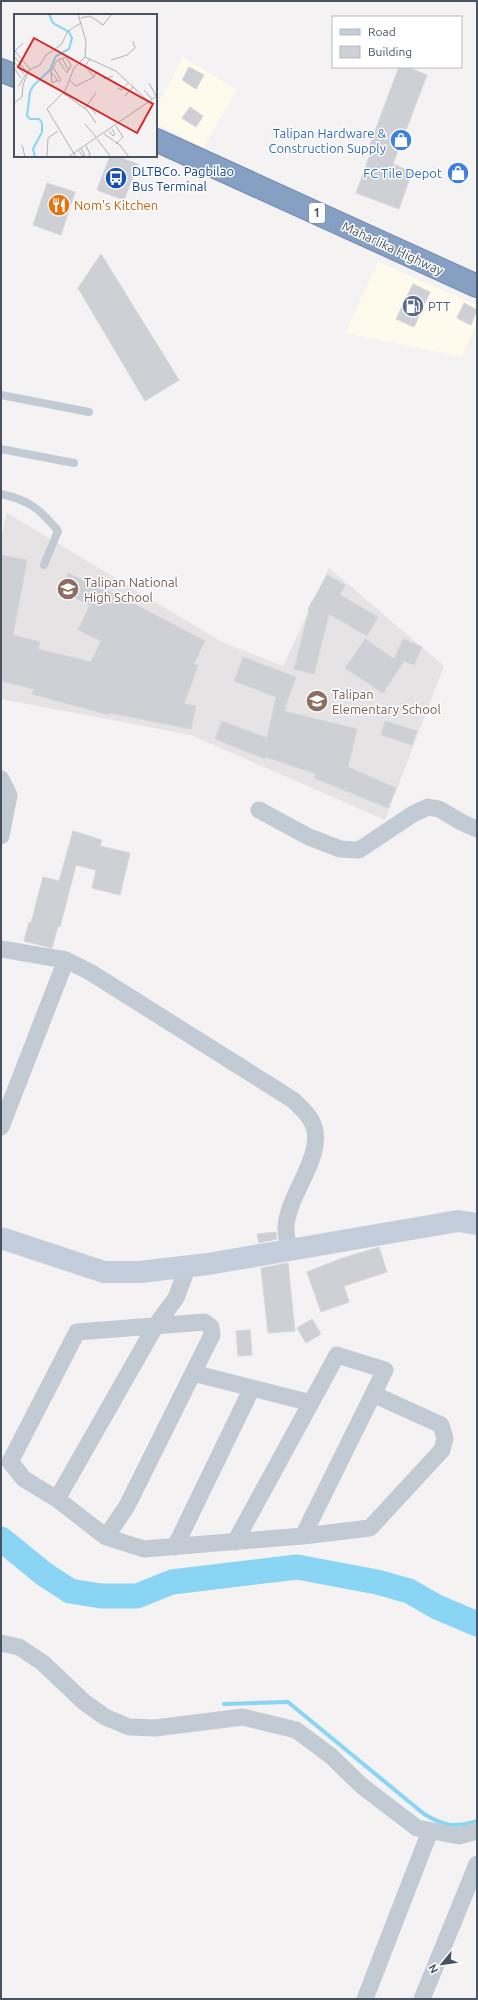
<svg xmlns="http://www.w3.org/2000/svg" width="478" height="2000" viewBox="0 0 478 2000" font-family="Ubuntu,sans-serif">
  <style>
    .commercial { fill: #fefaec }
    .education { fill: #e5e3e4 }
    .lines { fill: none; stroke-linecap: round; stroke-linejoin: round }
    .stream { stroke: #89d5f3; stroke-width: 4 }
    .river { stroke: #89d5f3; stroke-width: 25 }
    .building { fill: #ced0d6; stroke: #d5d7dd }
    .highway-casing { stroke: #718aaf; stroke-width: 24 }
    .lane { stroke: #c2cbd4; stroke-width: 8 }
    .street { stroke: #c2cbd4; stroke-width: 17 }
    .secondary { stroke: #c3cddb; stroke-width: 22 }
    .highway { stroke: #86a0c3; stroke-width: 22 }
    .labels { text-anchor: middle; stroke-width: 3; stroke-linejoin: round; paint-order: stroke }
    .shield { fill: #fff; stroke: #7f8790; stroke-width: 1 }
    .shield-label { font-size: 12px; font-weight: bold; fill: #485361 }
    .shop-label { font-size: 13px; fill: #366cbe; stroke: #fff; text-anchor: end }
    .transit-label { font-size: 13px; fill: #164399; stroke: #fff; text-anchor: start }
    .food-label { font-size: 13px; fill: #c56008; stroke: #fff; text-anchor: start }
    .street-label { font-size: 13px; fill: #485361; stroke: #fff }
    .service-label { font-size: 13px; fill: #4e5e75; stroke: #fff; text-anchor: start }
    .education-label { font-size: 13px; fill: #785e54; stroke: #fff; text-anchor: start }
    .inset-river { fill: none; stroke: #89d5f3; stroke-width: 2 }
    .inset-road { fill: none; stroke: #afb2b8; stroke-width: 1 }
    .view { fill: #d62828; fill-opacity: 0.15; stroke: #d62828; stroke-width: 2 }
    .inset-edge { fill: none; stroke: #485361; stroke-width: 2 }
  </style>
  <rect width="100%" height="100%" fill="#f4f2f2"/>
  <path class="commercial" d="M183,57L237,90L203,148L156,123V109Z
    M378,262L477,305V321L462,357L345,333Z"/>
  <path class="education" d="M7,513L222,642L283,666L329,568L444,666L385,820L191,735L1,699V537Z"/>
  <g class="lines">
    <path class="stream" d="M224,1704L288,1702L424,1814C444,1826 454,1828 477,1821"/>
    <path class="river" d="M1,1539L44,1574L70,1591L101,1596H137L172,1582L297,1567L377,1582L409,1591L437,1607L477,1624"/>
  </g>
  <path class="building" d="M189,67L204,75L196,89L182,80Z
    M399,67H407L427,75L393,164L412,172L399,209L356,193L372,149L369,147Z
    M190,107L203,116L196,127L182,118Z
    M110,156H116L138,164L124,200L97,190Z
    M47,183L75,192L61,235L33,225Z
    M101,254L179,380L145,401L78,288Z
    M413,284L430,292L414,327L396,319Z
    M464,303L477,310L471,325L457,318Z
    M1,555L27,560L13,635L40,642L38,649L91,662L101,641L78,630L90,605L60,591L68,573L125,599L205,641L194,664L198,665L184,704L196,706L191,729L110,713L109,715L32,694L34,689L1,681Z
    M327,575L345,585L340,595L378,617L367,636L329,614L314,674L294,669L309,610L308,609Z
    M365,639L394,659L403,639L422,647L414,665L404,661L383,693L345,668Z
    M243,657L296,677L284,711L357,729L348,767L396,788L388,808L314,778L316,774L266,757L265,759L215,739L222,721L267,738L276,697L234,681Z
    M385,721L417,731L412,745L381,735Z
    M73,831L102,840L100,846L130,853L120,895L92,888L96,870L76,865L60,927L58,926L52,948L24,941L29,922L31,923L43,877L59,881Z
    M276,1232L277,1239L259,1243L257,1234Z
    M379,1247L387,1272L344,1286L349,1302L321,1312L307,1272L340,1259Z
    M288,1263L295,1331L268,1333L261,1268Z
    M312,1319L321,1334L306,1343L297,1328Z
    M250,1330L252,1355L238,1356L236,1331Z"/>
  <g class="lines">
    <g class="highway-casing">
      <path id="highway" d="M1,70L15,76
        M156,140L477,286"/>
    </g>
    <path class="lane" d="M1,395L89,412
      M1,449L74,463
      M1,494C29,500 40,509 58,531L44,565"/>
    <path class="street" d="M1,779L9,795L1,836
      M259,810L309,837L340,849L359,850L413,814L428,807L439,809L463,823L477,829
      M1,949L66,960
      M1,1127L66,960L90,972L293,1100C301,1108 311,1116 314,1127C324,1158 286,1196 286,1229C286,1235 288,1243 289,1250
      M193,1373L311,1403
      M57,1499L156,1325L176,1298L188,1266
      M303,1536L370,1528L442,1450L445,1438L441,1425L373,1394
      M106,1537L127,1506L193,1373L212,1335L211,1327L204,1322L77,1332L10,1462L24,1479L57,1499L106,1537L144,1549L303,1536L385,1370L337,1355L235,1542
      M175,1547L252,1388
      M1,1643L19,1647L43,1663L84,1702L105,1717L129,1727L155,1728L243,1717L296,1730L331,1756L362,1786L417,1828L459,1836L477,1831
      M365,1999L430,1831
      M422,1999L477,1864"/>
    <path class="secondary" d="M1,1238L104,1272H140L208,1264L458,1221L477,1224"/>
    <use href="#highway" class="highway"/>
  </g>
  <defs>
    <g id="shop-disc" transform="scale(1.15)"><circle r="9.5" fill="#3f7fe0" stroke="#fff"/><path d="M-5-2.5h2.3a2.7 3.5 0 0 1 5.4 0H5L5.5 6h-11ZM-1.5-2.5h3a1.5 2.3 0 0 0-3 0Z" fill="#fff"/></g>
    <g id="bus-disc" transform="scale(1.15)"><circle r="9.5" fill="#1a4fb4" stroke="#fff"/><path d="M-5-6H5V4H4V6H2V4H-2V6H-4V4H-5ZM-3.5-4V0h7V-4ZM-3.5 1.2v1.5H-2V1.2ZM2 1.2v1.5H3.5V1.2Z" fill="#fff"/></g>
    <g id="restaurant-disc" transform="scale(1.15)"><circle r="9.5" fill="#e8710a" stroke="#fff"/><path d="M-5-6h1v4h1v-4h1v4h1v-4h1v5L-1.5 .5V6h-2V.5L-5-1ZM5-6V6H3V1.5H1.5Q1.5-4 5-6Z" fill="#fff"/></g>
    <g id="fuel-disc" transform="scale(1.15)"><circle r="9.5" fill="#5c6f8a" stroke="#fff"/><path d="M-5.5-6h7V0h2V4h1.3V-2.5L3-4.5l.8-.8L6-3V5H2.5V1h-1V6h-7ZM-4.2-4.7v3.2H.2V-4.7Z" fill="#fff"/></g>
    <g id="school-disc" transform="scale(1.15)"><circle r="9.5" fill="#8d6e63" stroke="#fff"/><path d="M0-5L7-2L0 1L-7-2ZM-4 1L0 2.5L4 1V4Q0 6-4 4Z" fill="#fff"/></g>
  </defs>
  <g fill-rule="evenodd">
    <use href="#shop-disc" x="401" y="140"/>
    <use href="#shop-disc" x="458" y="173"/>
    <use href="#bus-disc" x="116" y="178"/>
    <use href="#restaurant-disc" x="59" y="205"/>
    <use href="#fuel-disc" x="413" y="306"/>
    <use href="#school-disc" x="68" y="589"/>
    <use href="#school-disc" x="317" y="701"/>
  </g>
  <g class="labels">
    <rect class="shield" x="309" y="203" width="16" height="20" rx="3"/>
    <g class="shield-label">
      <text x="317" y="217">1</text>
    </g>
    <g class="shop-label">
      <text x="386" y="138">Talipan Hardware &amp;<tspan x="386" dy="15">Construction Supply</tspan></text>
      <text x="442" y="178">FC Tile Depot</text>
    </g>
    <g class="transit-label">
      <text x="132" y="176">DLTBCo. Pagbilao<tspan x="132" dy="15">Bus Terminal</tspan></text>
    </g>
    <g class="food-label">
      <text x="74" y="210">Nom's Kitchen</text>
    </g>
    <g class="street-label">
      <text transform="translate(393 248) rotate(25)" y="5">Maharlika Highway</text>
    </g>
    <g class="service-label">
      <text x="428" y="311">PTT</text>
    </g>
    <g class="education-label">
      <text x="84" y="587">Talipan National<tspan x="84" dy="15">High School</tspan></text>
      <text x="332" y="699">Talipan<tspan x="332" dy="15">Elementary School</tspan></text>
    </g>
  </g>
  <g transform="translate(14 14)">
    <rect width="143" height="143" fill="#f4f2f2"/>
    <path class="inset-river" d="M21,143L19,135L28,118V109L25,105H16L13,102L16,78L19,72L36,56L42,42L55,35L58,24L55,18L39,9L35,0"/>
    <path class="inset-road" d="M67,4L76,2L89,11L98,0M9,29L1,37L16,55M0,42L12,57M71,43L102,57L135,88M48,44L55,57M44,46L53,59L57,51L52,43L44,46L42,48L37,58L45,68M97,46L113,41L121,34L119,27M0,48L10,60M39,53L47,66L45,68M0,54L7,64M37,58L38,69L44,66M80,63L83,58L91,65L99,62M55,66L62,72L80,63L71,52L76,45M135,69L142,82M5,72L13,58M104,74L108,76L114,69M130,76L138,85M49,79L73,96L82,109M111,82L119,73M0,89L8,83L9,71L15,56L26,51L32,41L47,31L54,17L67,9M74,91L82,100M71,94L82,79M71,110L82,123M95,117L99,122L101,120L98,115M90,120L106,131L115,143M83,125L97,143M102,130L109,123L102,112M8,131L11,143M72,132L76,140L74,143M65,137L69,142L71,141L67,135M33,143L34,124L44,117M54,143L143,82M62,143L33,95L51,77L60,54L71,43L72,27L64,0"/>
    <path class="view" d="M20,24L139,90L123,119L4,53Z"/>
    <rect width="143" height="143" class="inset-edge"/>
  </g>
  <rect width="478" height="2000" fill="none" stroke="#485361" stroke-width="4"/>
  <rect x="332" y="16" width="130" height="52" fill="#ffffff" stroke="#b6bac0"/>
  <rect x="340" y="29" width="20" height="6" fill="#c3cddb" stroke="#b6bac0"/>
  <text x="368" y="36" font-size="12" fill="#485361">Road</text>
  <rect x="340" y="46" width="20" height="12" fill="#ced0d6" stroke="#b6bac0"/>
  <text x="368" y="56" font-size="12" fill="#485361">Building</text>
  <g transform="translate(442 1964) rotate(241)" stroke="#ffffff" stroke-width="3" paint-order="stroke">
  <path d="M0-3L7 15L0 10L-7 15Z" fill="#485361"/>
  <text y="-6" font-size="11" font-weight="bold" text-anchor="middle" fill="#485361">N</text>
  </g>
</svg>
